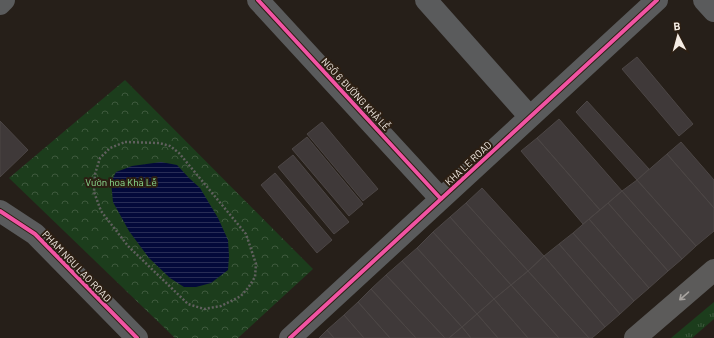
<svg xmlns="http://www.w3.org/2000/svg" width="714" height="338" viewBox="0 0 714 338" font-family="Barlow,sans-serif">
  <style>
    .grass { fill: url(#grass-tufts) }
    .park { fill: url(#park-crowns) }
    .water { fill: url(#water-rules) }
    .building { fill: #3f3939; stroke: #4c4645 }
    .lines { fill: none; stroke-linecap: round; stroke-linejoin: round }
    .path { stroke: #60605e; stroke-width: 2.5; stroke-dasharray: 2 2; stroke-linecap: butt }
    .minor { stroke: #5a5b5c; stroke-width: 22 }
    .major { stroke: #5c5b5a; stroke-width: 22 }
    .cycleway-casing { stroke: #2c1f13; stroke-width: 6 }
    .cycleway { stroke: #f153a3; stroke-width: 4 }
    .oneway { stroke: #a8a4a0 }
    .labels { text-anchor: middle; stroke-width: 4; stroke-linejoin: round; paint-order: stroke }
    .street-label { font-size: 10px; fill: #f5ede5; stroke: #2c1f13 }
    .park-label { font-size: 10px; fill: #8ee092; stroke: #2c1f13 }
  </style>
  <defs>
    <pattern id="grass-tufts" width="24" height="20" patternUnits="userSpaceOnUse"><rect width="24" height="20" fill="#1c3d1c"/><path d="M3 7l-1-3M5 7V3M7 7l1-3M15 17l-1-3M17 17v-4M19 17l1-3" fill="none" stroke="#3e593d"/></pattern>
    <pattern id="park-crowns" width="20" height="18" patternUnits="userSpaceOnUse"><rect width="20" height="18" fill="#1c3d1c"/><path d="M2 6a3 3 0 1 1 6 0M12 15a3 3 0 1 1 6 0" fill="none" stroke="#3e593d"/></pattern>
    <pattern id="water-rules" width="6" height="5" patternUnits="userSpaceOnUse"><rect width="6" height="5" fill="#03093a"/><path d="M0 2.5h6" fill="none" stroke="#282d56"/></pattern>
  </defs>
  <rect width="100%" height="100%" fill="#261f19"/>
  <path class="grass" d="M714,302V319L692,338H671Z"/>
  <path class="park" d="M125,80L313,269L238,338H175L9,178Z"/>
  <path class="water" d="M161,162L177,165L189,178L200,188L218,218L228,240L229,256L228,270L211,283L196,287H184L170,278L149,258L129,231L113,202L111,182L116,172L132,166Z"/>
  <path class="building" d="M637,57L693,124L679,136L622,69Z
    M587,101L649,169L637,180L576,112Z
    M559,119L622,191L600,210L537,138Z
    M0,121L28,150L0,177Z
    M322,122L378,189L363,201L307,134Z
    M307,137L363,204L349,216L292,149Z
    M537,138L600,210L583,224L521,151Z
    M681,142L714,180V208L667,154Z
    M667,154L714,208V231L696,246L637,180Z
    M293,155L349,222L334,234L278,167Z
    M275,173L332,240L317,253L261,185Z
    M637,180L696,246L682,259L622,191Z
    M482,188L544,256L528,271L466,203Z
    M622,191L682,259L668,271L608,203Z
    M466,203L528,271L511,285L450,217Z
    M608,203L668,271L649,288L589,219Z
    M450,217L511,285L494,299L433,232Z
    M589,219L649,288L634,301L573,233Z
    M433,232L494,299L477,314L417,248Z
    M573,233L634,301L620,314L559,244Z
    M559,244L620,314L605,327L544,256Z
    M417,248L477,314L462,327L402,261Z
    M544,256L605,327L592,338H589L528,271Z
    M402,261L462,327L449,338H445L386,275Z
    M528,271L589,338H559L511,285Z
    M386,275L445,338H416L371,289Z
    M511,285L559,338H528L494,299Z
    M371,289L416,338H390L358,302Z
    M494,299L528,338H498L477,314Z
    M358,302L390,338H364L344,315Z
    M477,314L498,338H471L462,327Z
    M344,315L364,338H334L327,330Z
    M462,327L471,338H449Z
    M327,330L334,338H319Z"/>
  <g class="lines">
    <path class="path" d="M125,142L159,143L170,146L179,153L246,234L256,264L255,277L248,288L241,296L221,306L204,309L188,304L128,246L101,211L94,192L95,174L100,158L110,148Z"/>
    <path class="minor" d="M258,0L441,199
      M426,0L530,117
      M704,0L714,11
      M0,4L4,0
      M0,211L35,234L137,338
      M290,338L657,0"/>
    <path class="major" d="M635,338L714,270"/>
    <g class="cycleway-casing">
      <path id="cycleway" d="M258,0L441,199
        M0,211L35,234L137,338
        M290,338L657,0"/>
    </g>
    <use href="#cycleway" class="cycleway"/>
  </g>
  <defs><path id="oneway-shaft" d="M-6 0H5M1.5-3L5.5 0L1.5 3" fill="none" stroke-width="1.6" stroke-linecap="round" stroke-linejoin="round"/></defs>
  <use class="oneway" href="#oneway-shaft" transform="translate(684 296) rotate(139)"/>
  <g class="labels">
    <g class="street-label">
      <text transform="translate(356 94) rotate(47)" y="4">NGÕ 6 ĐƯỜNG KHẢ LỄ</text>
      <text transform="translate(468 163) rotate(-43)" y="4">KHA LE ROAD</text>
      <text transform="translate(77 266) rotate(46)" y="4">PHAM NGU LAO ROAD</text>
    </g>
    <g class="park-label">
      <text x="121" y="186">Vườn hoa Khả Lễ</text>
    </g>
  </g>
  <g transform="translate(678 36) rotate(354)" stroke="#2c1f13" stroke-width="3" paint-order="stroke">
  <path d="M0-3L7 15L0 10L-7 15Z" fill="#f5ede5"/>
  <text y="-6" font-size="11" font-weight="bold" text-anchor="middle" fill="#f5ede5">B</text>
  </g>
</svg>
